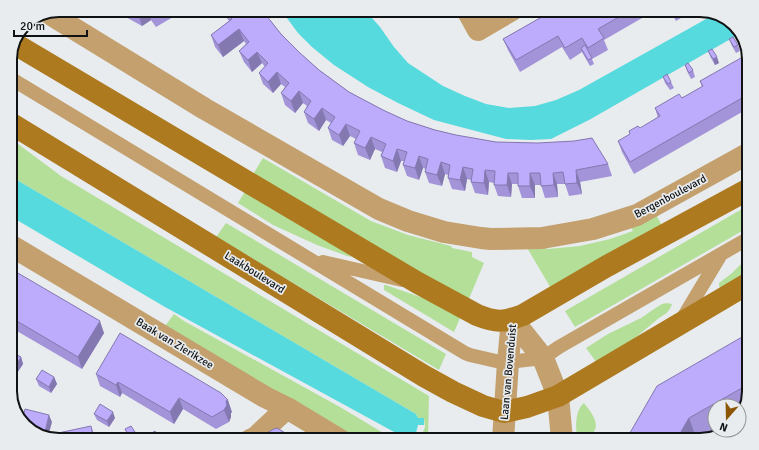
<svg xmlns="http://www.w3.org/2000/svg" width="759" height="450" viewBox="0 0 759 450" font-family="Signika,sans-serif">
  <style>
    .green { fill: #b4df99 }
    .water { fill: #57dadd }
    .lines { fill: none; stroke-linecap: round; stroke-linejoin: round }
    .lane { stroke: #c3a06e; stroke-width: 14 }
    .street { stroke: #c3a06e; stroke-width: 22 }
    .secondary { stroke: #ad7a20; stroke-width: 22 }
    .wall { fill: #a393d8 }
    .shaded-wall { fill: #8478b0 }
    .building { fill: #bdabfb; stroke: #8478b0 }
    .labels { text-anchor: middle; stroke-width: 3.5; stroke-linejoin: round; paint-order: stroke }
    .street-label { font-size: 11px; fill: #101213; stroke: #e8ecef }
    .rim { fill: none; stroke: #101213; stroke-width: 2 }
  </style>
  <rect width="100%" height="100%" fill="#e8ecef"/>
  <path class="green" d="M10,138L61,176L429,396L428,440H417L423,432L425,427L424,418H418L416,414L10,176Z
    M263,158L371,221L408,235L451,246L452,248L472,252V257L484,263L468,301L252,176Z
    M247,188L352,257L347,256L317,245L273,225L238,203Z
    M749,205V227L575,327L565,311Z
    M655,212L662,226L552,290L526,246L546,242L547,249L580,246L610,239L633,231L630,225Z
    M226,223L446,354L439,370L216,237Z
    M749,258V275L722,289C719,287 719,286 719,283L732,273L744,261Z
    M384,285H386L443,305L461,316L454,332L384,290Z
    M667,303L672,304C670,311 666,314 659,318L623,348L597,363L586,348L608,334L641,318L654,309L662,304Z
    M174,314L184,321L340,407L385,434L399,440H358L165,326Z
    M584,403C590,411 602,424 592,434L582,436L577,435C575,425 576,409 584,403Z"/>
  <path class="water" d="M281,10H365L380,27L394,47L408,63L443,86L465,96L486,104L509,108L535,106L556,100L579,90L715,14L725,17L741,33L589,120L551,139L531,140L506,139L434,120L398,103L368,87L334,65L312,47L298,33Z
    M10,176L416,414L418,418H424V425H418L416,433L413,438L407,439L165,307L10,216Z"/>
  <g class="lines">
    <path class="lane" d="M10,78L465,353L470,355L496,361L508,362L543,358L559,347L749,238
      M323,262L402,280
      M681,321L720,256"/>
    <path class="street" d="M467,10L478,30L512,10
      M50,14L205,109L379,209L408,221L444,232L481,238L491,239L542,238L593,229L637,215L749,153
      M10,245L265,397L287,408L340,440
      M512,319L543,358L558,396L562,440
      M250,440L256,437L287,408
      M503,440L508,362L512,319"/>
    <path class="secondary" d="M15,44L418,283L477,315C497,323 504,322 523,315L607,266L749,189
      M10,123L424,376L453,392L483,406L504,412L527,407L558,396L749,283"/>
  </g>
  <path class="wall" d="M122,10H185L156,27L151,20L142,26L124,16Z
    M224,10H262L281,34L300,53L319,70L349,92L383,110L407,121L435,130L456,135L608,164L612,176L580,182L582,194L569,196L565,184H557L558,197L545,198L541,185H535V198H522L518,186V184H512L511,197L498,196L494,185V183L489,182L488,195L475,193L471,182V180L467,179L465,191L452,189L448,178V175L445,174L442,186L429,183L425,172L426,169L423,168L419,180L407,176L403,165L404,161H401L397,172L385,168L381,156L382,152L375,149L370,160L358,155L354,143L356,139L350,136L343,146L332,140L328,128L331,123L326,120L319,131L308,123L304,112L307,106L303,103L295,113L285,105L281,93L285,87L281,84L273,93L263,84L259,73L265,67L262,63L252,72L244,62L239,51L246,44L244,41L223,57L215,47L211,35L229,21L226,17Z
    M554,10H656L604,40L608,50L592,59L594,64L590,66L582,52L570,60L562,47L520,72L508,50L503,39Z
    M670,10H694L676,21Z
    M729,39L738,45L740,51L736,53L732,46Z
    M708,51L719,63L715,65L711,58Z
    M749,56V108L634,174L622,152L618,141L658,118L655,108L682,98L702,87L700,81Z
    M685,65L693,70L695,77L691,79L687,71Z
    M663,77L671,82L674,88L670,90L665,83Z
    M10,270L104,333L82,369L10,327Z
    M749,333V392L743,414L739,416V406H715V430L698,440H628L627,438Z
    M10,351L21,357L23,364L17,373L10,369Z
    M96,374L232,412L231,413V417L229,422L216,429L183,409L174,424L122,393L120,397L100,386Z
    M54,377L57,384L51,393L39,386L36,379Z
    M94,414L115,418L109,427L97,420Z
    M125,429L137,435L138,440H130Z"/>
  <path class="shaded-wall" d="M137,10H148L151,20L142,26Z
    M239,29L244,41L223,57L218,45Z
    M257,52L262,63L252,72L248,60Z
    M717,57L719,63L715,65L713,59Z
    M277,72L281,84L273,93L268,82Z
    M299,91L303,103L295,113L291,101Z
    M322,108L326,120L319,131L314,119Z
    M346,124L350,136L343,146L339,135Z
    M371,137L375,149L370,160L365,148Z
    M397,149L401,161L397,172L393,161Z
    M419,156L423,168L419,180L415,168Z
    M441,162L445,174L442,186L437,175Z
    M463,167L467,179L465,191L460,180Z
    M485,170L489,182L488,195L484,183Z
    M576,170L580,182L582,194L577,183Z
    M508,173L512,184L511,197L507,185Z
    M530,173L535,185V198L530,186Z
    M553,173L557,184L558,197L554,185Z
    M100,321L104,333L82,369L78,357Z
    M21,357L23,364L17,373L15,367Z
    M54,377L57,384L51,393L49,387Z
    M118,382L122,393L120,397L116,385Z
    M179,398L183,409L174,424L170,412Z
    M228,400L232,412L231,413V417L229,422L224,410L226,401Z
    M113,412L115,418L109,427L107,421Z
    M49,415L52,422L48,437L44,436Z
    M689,418L697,440H679L678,437Z
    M91,426L95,438L96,440H94Z"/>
  <path class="building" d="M225,10H262L281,34L300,53L319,70L349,92L383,110L407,121L435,130L456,135L496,142L538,143L574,141L592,138L608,164L576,170L577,183L565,184L563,172L553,173L554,185L541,186L540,173H530V186H518V173H508L507,185H494L495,171L485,170L484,183L471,182L473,169L463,167L460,180L448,178L450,165L441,162L437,175L425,172L428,159L419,156L415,168L403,165L407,152L397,149L393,161L381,156L386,144L371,137L365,148L354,143L360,131L346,124L339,135L328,128L335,117L322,108L314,119L304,112L311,101L299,91L291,101L281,93L289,83L277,72L268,82L259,73L268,63L257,52L248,60L239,51L249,42L239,29L218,45L211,35L232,19Z
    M554,10H631L598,29L604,38L588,48L582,38L565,48L558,36L516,60L503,39Z
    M733,37L738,45L734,47L729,39Z
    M585,45L592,58L588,60L581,48Z
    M712,49L717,57L713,59L708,51Z
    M748,54L749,56V94L630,162L618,141L630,134L629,131L638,126L640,128L660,116L655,108L679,94L682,98L703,86L700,81Z
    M688,63L693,70L689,73L685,65Z
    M667,74L671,82L668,84L663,77Z
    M11,269L100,321L78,357L10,317V270Z
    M120,333L221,393L228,400L226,401L227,405L224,410L212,417L179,398L170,412L118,382L116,385L96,374Z
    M749,333V384L689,418L678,437L682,440H631L627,438L657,386Z
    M10,351L21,357L15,367L10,364Z
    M42,370L54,377L49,387L36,379Z
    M100,404L113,412L107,421L94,414Z
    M25,409L49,415L44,436L34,433L22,421Z
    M91,426L94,440H59L44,436Z
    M131,426L137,435L130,439L125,429Z
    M277,428L297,440H254L274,429Z
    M155,431L160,440H140Z"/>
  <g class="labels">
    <g class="street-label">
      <text transform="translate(670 196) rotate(-28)" y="4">Bergenboulevard</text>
      <text transform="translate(255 272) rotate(32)" y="4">Laakboulevard</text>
      <text transform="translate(175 343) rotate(31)" y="4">Baak van Zierikzee</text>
      <text transform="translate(508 372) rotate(-85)" y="4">Laan van Bovenduist</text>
    </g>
  </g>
  <path d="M0 0H759V450H0ZM59 17H700A42 42 0 0 1 742 59V391A42 42 0 0 1 700 433H59A42 42 0 0 1 17 391V59A42 42 0 0 1 59 17Z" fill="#e8ecef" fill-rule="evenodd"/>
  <path class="rim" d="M59 17H700A42 42 0 0 1 742 59V391A42 42 0 0 1 700 433H59A42 42 0 0 1 17 391V59A42 42 0 0 1 59 17Z"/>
  <g transform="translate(727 418) rotate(200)"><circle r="19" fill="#e8ecef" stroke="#929597"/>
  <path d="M0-3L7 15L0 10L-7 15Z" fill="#8b5504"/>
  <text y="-6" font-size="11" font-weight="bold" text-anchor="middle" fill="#101213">N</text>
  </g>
  <path d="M14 30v6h73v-6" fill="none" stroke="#101213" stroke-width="2"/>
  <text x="20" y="30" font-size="12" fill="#101213" stroke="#e8ecef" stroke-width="3" paint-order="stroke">20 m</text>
</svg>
